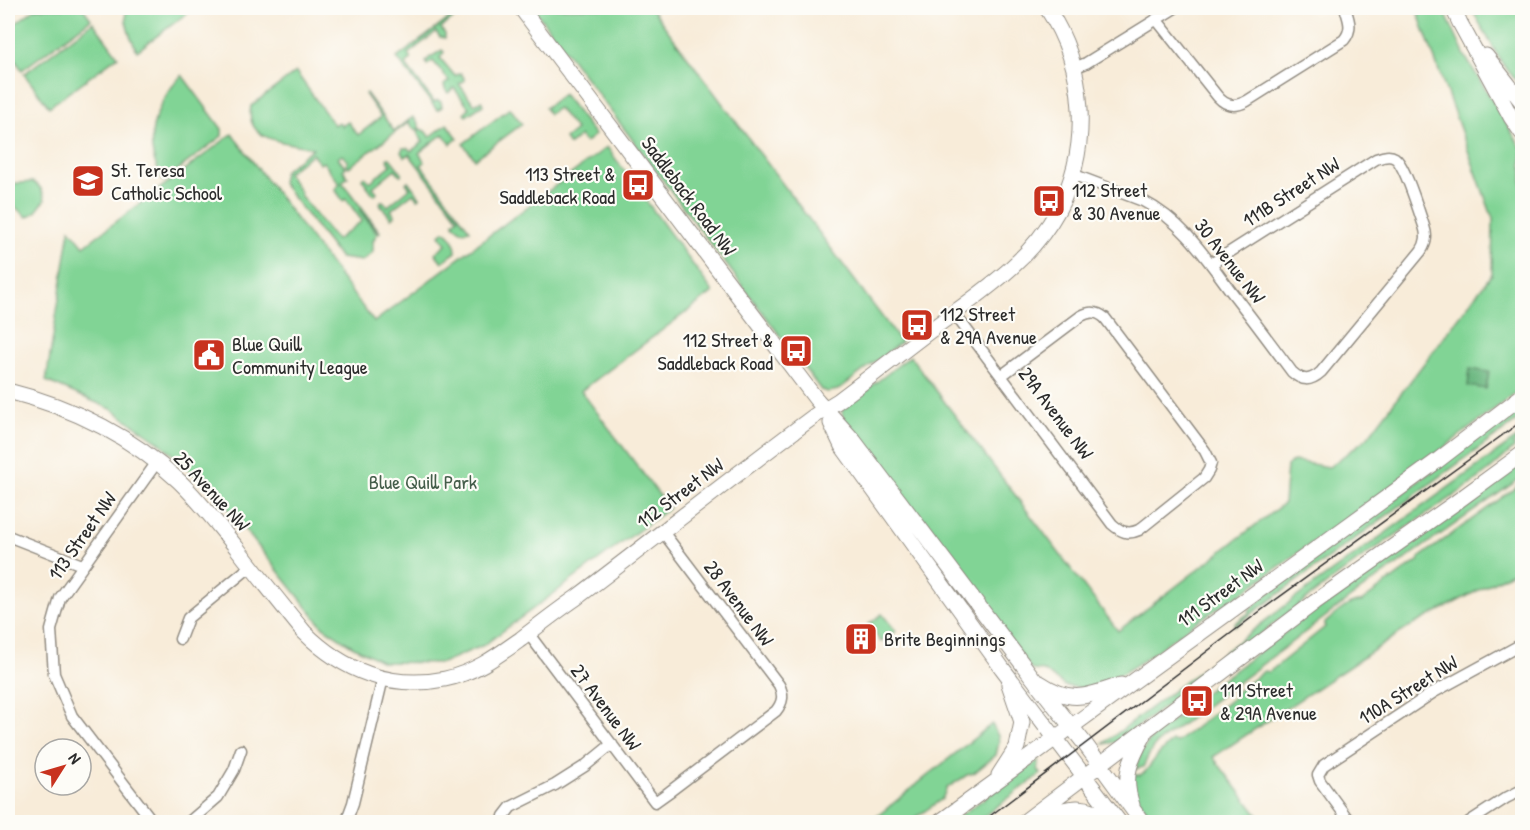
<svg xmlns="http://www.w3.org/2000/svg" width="1530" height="830" viewBox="0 0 1530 830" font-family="'Patrick Hand',sans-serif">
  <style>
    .green { fill: #81d495; stroke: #568060; stroke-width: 1.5; fill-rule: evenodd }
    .forest { fill: #68b67e; stroke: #4a7054; stroke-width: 1.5 }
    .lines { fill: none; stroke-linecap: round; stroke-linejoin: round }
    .street-casing { stroke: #928c82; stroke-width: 13 }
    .secondary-casing { stroke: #928c82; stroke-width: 17 }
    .street { stroke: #fff; stroke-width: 10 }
    .secondary { stroke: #fff; stroke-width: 15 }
    .tram { stroke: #2b2b2b; stroke-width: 1.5 }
    .labels { text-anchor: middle; stroke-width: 4.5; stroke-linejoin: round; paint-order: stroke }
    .poi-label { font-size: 20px; fill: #2b2b2b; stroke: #fdfcf7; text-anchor: start }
    .street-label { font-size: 20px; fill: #2b2b2b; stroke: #fdfcf7 }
    .park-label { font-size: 20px; fill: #455e4b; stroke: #fdfcf7 }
  </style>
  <rect width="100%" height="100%" fill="#fdfcf7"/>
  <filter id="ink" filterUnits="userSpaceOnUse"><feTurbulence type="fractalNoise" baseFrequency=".0167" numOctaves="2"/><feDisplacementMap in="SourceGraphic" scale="12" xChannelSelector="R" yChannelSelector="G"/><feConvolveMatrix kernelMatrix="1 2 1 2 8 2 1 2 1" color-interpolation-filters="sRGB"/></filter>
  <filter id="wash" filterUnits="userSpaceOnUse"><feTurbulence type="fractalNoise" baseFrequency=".008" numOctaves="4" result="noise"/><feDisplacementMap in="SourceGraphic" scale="24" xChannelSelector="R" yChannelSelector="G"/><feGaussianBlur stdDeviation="1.35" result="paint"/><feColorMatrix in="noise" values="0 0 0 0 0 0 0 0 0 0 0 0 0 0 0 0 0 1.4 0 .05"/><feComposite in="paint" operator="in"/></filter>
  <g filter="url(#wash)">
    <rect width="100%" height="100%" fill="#f8ecd9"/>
    <path class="green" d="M36,8H83L91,19L22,70L8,50V29Z
      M126,8H194L137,51C130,36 124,24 126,8Z
      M463,8H467L441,28L445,34V38L440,37L436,32L408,54L411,59L406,65L434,102L438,100L441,102L442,107L437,110L397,58Z
      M533,8H651L901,342L838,390L828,392L821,390Z
      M1416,8H1443L1465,56L1522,149V388L1416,469L1235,598L1196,622L1141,662L1123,673L1087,689L1065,686L1044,671L1032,670L843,418L842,411L845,407L910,356L1118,631L1284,503L1287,466L1294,461L1329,467L1367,438L1492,274L1493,219Z
      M1471,8H1522V88L1502,63Z
      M93,22L118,56L49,107L24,74Z
      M442,50L444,52L440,58L455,76L461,73L464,78V81L459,84L474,104L481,101L482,102L483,105L466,116L464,113L469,108L454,88L448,93L445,89L444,85L449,81L433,61L427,65L426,62L429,58Z
      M296,72L334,125L338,122L342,126L348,122L358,135L381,117L365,94L366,93L394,131L413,117L418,123L420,129L425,131L430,137L447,124L458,138L451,144L443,134L419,153L425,162L421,165L470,230L462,231L454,225V222L458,218L409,154L404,157L401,152L403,148H408L411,151L423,142L418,134L419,129L416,130L411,127L409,122L349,167L346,164L348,162L342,155L338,158L346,167L343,170L348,177L342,182L380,232L379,233L359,209L377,234L373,241V252L362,261L340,258L282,183L284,171L313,148C288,142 244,143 251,106ZM312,154L320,164L323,162L340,184L335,189L343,201L346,199L362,221L336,240L300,195L301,193L287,173Z
      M182,75L222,129V136L163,181C158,171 153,160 152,149C149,122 164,93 182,75Z
      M563,94L595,135L585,143L580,136L569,145L565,139L576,130L558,108L549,114L545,108Z
      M510,108L522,124L475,159L463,144Z
      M232,134L374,322L607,147L713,292L581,391L669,508L484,645L442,663L383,662L352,646L323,627L218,496L159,442L111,409L46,381L70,229L84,246Z
      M388,158H390L402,173L401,175H400L395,169L373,187L377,192L375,195L373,194L362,179L363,177H365L370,182L391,165L387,159Z
      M408,181L420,197V198L418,199L413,193L391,210L395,216L391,218L380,204L381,201H383L388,206L410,188L406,183Z
      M33,182C41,186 43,192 45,200L35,213L27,217L8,201V184Z
      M444,231C452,235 456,244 456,252L442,262L435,253L446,244L440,235Z
      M1522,404V417L1235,626L1234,624L1250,612L1249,610L1266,595Z
      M1522,436V438L1513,445L1515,447L1492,468L1470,485L1360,559L1137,727H1136L1125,735L1126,736L1116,742L1103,744L1294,599L1514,440Z
      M1522,463V477L1353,596L1156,744L1150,753L1143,767L1136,769C1140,739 1170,723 1192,707L1194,709L1199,706L1195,700L1292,627Z
      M1522,483V567L1409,627L1213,757L1263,822H1153L1147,811L1133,793V775H1140L1145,772L1158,755L1172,741L1177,742L1234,697L1236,692L1264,671L1269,672L1325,627V623C1335,615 1348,601 1361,602L1419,560V558Z
      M882,614L896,631L881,642L868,625Z
      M992,724L998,736L999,742L996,755L974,773L967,775L947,788L942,799L909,822H870Z
      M1039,760L1038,769L1041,774L976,822H951Z"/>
    <path class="forest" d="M1470,369L1489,372L1486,389L1468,386Z"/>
  </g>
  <g filter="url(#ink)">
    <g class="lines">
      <g class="street-casing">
        <path id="street" d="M1156,19L1218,97C1227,107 1236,107 1247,101L1344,40C1353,29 1349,20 1345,8
          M1074,68L1086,63L1175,8
          M1072,174L1143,201C1182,221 1205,256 1230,290C1251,317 1272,345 1292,372C1302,381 1310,382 1321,372L1421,251C1427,242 1427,235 1424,226C1419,212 1405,165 1395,158C1389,154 1382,157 1376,159L1211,264
          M954,313L1112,524C1121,532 1128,535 1139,530L1204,478L1209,470L1211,463L1205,451L1105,318C1097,311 1090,311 1081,316L1001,376
          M8,536L82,565
          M528,633L655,802L669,792L776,711C783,702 784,695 779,685L663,532
          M180,639L188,618L251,566
          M153,822L72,716L54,674L51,630L60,598L157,462
          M189,822L218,797L234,770L241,750
          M346,822L353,803L383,678
          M503,822L504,816L511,807L555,785L585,766L612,744
          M1350,822L1320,781L1318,775L1324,765L1434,692L1522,644
          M1469,822L1506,798L1522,790"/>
      </g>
      <g class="secondary-casing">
        <path id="secondary" d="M521,8L816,399L854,441L1033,678L1085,744L1142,822
          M1453,8L1460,23L1511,117L1522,133
          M1486,56L1522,102
          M8,391C72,407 131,436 179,481C200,501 217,524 236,547C258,575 281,604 304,632C343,671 391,690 445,679C474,673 497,656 521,639C539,625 557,611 576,598C654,539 731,478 809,420C818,413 828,407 838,401C873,375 908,347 943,321C966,304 990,287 1011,268C1030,251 1046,232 1058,210C1092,146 1086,67 1047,8
          M831,423L842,446L881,500L1002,668L1119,822
          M1040,683C1073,705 1087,696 1121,685
          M999,775L1017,747L1022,722L1009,684
          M1132,805C1122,777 1130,760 1144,735
          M1040,818C1069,805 1087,803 1114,822
          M940,822L1437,461L1522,396
          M1024,822L1315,602L1455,503L1522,454"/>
      </g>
      <use href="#street" class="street"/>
      <use href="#secondary" class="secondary"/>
      <path class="tram" d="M982,822L1263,609L1522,421"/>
    </g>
  </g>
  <defs>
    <g id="school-square" transform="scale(1.725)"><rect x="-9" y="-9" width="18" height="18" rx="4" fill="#c8321e" stroke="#fdfcf7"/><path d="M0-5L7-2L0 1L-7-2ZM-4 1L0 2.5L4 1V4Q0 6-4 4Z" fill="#fff"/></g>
    <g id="bus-square" transform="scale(1.725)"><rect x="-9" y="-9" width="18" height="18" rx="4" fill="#c8321e" stroke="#fdfcf7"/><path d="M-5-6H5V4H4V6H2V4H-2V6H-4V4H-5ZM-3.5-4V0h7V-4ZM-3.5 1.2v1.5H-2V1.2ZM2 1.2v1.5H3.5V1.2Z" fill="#fff"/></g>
    <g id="civic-square" transform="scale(1.725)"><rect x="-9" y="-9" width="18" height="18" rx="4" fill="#c8321e" stroke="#fdfcf7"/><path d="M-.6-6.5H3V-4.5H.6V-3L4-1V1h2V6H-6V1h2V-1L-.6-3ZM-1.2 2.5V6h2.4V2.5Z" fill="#fff"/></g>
    <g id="building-square" transform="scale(1.725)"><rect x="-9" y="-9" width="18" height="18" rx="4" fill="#c8321e" stroke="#fdfcf7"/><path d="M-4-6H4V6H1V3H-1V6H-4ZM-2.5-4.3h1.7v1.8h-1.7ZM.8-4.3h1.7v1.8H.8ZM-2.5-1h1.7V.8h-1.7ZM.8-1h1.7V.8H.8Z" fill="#fff"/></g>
  </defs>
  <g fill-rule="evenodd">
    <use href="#school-square" x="88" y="181"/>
    <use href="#bus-square" x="638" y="185"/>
    <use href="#bus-square" x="1049" y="201"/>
    <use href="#bus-square" x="917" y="325"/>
    <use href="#bus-square" x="796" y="351"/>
    <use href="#civic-square" x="209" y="355"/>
    <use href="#building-square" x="861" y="639"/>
    <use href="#bus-square" x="1197" y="701"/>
  </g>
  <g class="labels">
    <g class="poi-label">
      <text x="111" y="177">St. Teresa<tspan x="111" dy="23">Catholic School</tspan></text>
      <text x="615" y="181" text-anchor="end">113 Street &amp;<tspan x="615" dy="23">Saddleback Road</tspan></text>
      <text x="1072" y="197">112 Street<tspan x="1072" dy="23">&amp; 30 Avenue</tspan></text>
      <text x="940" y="321">112 Street<tspan x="940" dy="23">&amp; 29A Avenue</tspan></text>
      <text x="773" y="347" text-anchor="end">112 Street &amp;<tspan x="773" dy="23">Saddleback Road</tspan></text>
      <text x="232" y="351">Blue Quill<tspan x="232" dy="23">Community League</tspan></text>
      <text x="884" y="646">Brite Beginnings</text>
      <text x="1220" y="697">111 Street<tspan x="1220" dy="23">&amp; 29A Avenue</tspan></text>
    </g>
    <g class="street-label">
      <text transform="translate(1291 192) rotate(-33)" y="7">111B Street NW</text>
      <text transform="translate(689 196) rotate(53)" y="7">Saddleback Road NW</text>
      <text transform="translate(1230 261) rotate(52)" y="7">30 Avenue NW</text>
      <text transform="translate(1056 413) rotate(53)" y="7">29A Avenue NW</text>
      <text transform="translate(212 491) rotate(47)" y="7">25 Avenue NW</text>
      <text transform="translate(680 493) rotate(-37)" y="7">112 Street NW</text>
      <text transform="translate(82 536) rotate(-55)" y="7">113 Street NW</text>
      <text transform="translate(1220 593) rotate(-36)" y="7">111 Street NW</text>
      <text transform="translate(739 603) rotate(53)" y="7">28 Avenue NW</text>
      <text transform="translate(1408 690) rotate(-32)" y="7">110A Street NW</text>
      <text transform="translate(606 707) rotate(53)" y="7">27 Avenue NW</text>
    </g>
    <g class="park-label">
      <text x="423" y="489">Blue Quill Park</text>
    </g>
  </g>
  <rect width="1530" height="830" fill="none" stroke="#fdfcf7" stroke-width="30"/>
  <g transform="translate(63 767) rotate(53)"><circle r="28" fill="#fdfcf7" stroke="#a9a8a5" stroke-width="1.5"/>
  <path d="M0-4.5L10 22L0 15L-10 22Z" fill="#c8321e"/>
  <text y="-9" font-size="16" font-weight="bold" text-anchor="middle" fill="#2b2b2b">N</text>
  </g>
</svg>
